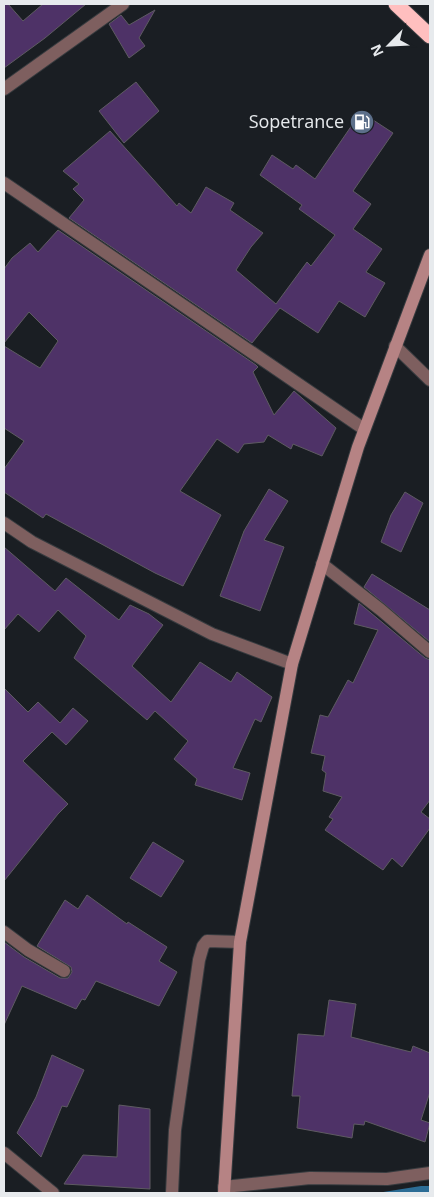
<svg xmlns="http://www.w3.org/2000/svg" width="434" height="1197" viewBox="0 0 434 1197" font-family="'Open Sans',sans-serif">
  <style>
    .water { fill: #2c6d96 }
    .building { fill: #4e3267; stroke: #5e5b62 }
    .lines { fill: none; stroke-linecap: round; stroke-linejoin: round }
    .street-casing { stroke: #373b3f; stroke-width: 14 }
    .secondary-casing { stroke: #373b3f; stroke-width: 14 }
    .highway-casing { stroke: #373b3f; stroke-width: 17 }
    .street { stroke: #7e5f5f; stroke-width: 12 }
    .secondary { stroke: #b68384; stroke-width: 12 }
    .highway { stroke: #ffbfbf; stroke-width: 15 }
    .labels { text-anchor: middle; stroke-width: 4; stroke-linejoin: round; paint-order: stroke }
    .poi-label { font-size: 18px; fill: #e7eaed; stroke: #1a1e23; text-anchor: end }
  </style>
  <rect width="100%" height="100%" fill="#1a1e23"/>
  <path class="water" d="M421,1186H430V1193H377Z"/>
  <path class="building" d="M4,4H8L23,21L43,4H86L45,38L4,68Z
    M155,10L139,38L145,46L129,58L109,24L121,15L129,25Z
    M136,82L159,111L124,143L99,111Z
    M361,112L393,133L353,191L371,204L353,229L382,249L366,272L385,283L365,317L339,301L318,333L280,308L252,343L69,218L84,200L73,189L79,184L63,171L110,131L177,206L179,203L191,213L206,187L234,203L230,210L263,233L251,247L236,270L276,304L307,262L311,266L335,235L299,209L302,205L260,175L272,155L293,169L296,165L315,179Z
    M58,230L256,365L258,367L253,372L274,415L294,391L336,428L322,456L293,444L291,449L268,435L264,442L244,444L238,453L217,439L180,491L221,515L183,586L155,573L46,514L43,518L4,492V469L24,441L4,428V346L40,368L58,341L29,312L4,343V269L12,258L30,243L38,252Z
    M269,489L288,501L264,540L284,547L260,611L220,596L244,531Z
    M405,492L423,503L401,552L381,542L391,515Z
    M4,547L55,591L66,578L119,620L130,605L149,614L163,625L132,666L171,702L200,662L231,682L237,672L272,697L261,722L255,719L233,768L250,773L242,800L195,785L197,779L174,759L188,741L155,711L147,720L74,658L86,636L58,610L39,632L18,614L4,630Z
    M372,574L430,610V642L364,587Z
    M359,603L425,658L430,660V800L421,812L430,819V828L402,867L392,858L383,870L325,830L333,819L329,817L342,797L323,791L326,773L322,770L325,756L311,753L320,715L328,717L348,680L353,683L378,630L354,624Z
    M4,688L28,712L38,702L60,723L73,708L88,721L66,745L52,732L23,761L68,804L58,814L4,881Z
    M153,842L184,861L161,897L130,878Z
    M87,895L127,924L128,922L167,947L159,961L177,972L159,1006L96,981L85,1000L82,999L76,1009L22,986L4,1025V942L24,957L60,978H68L72,972L71,967L37,946L65,900L78,909Z
    M329,1000L356,1004L351,1037L411,1052L413,1046L430,1053V1092L421,1120L430,1123L425,1142L365,1121L364,1125L354,1124L352,1138L297,1128L300,1096H292L298,1034L324,1036Z
    M52,1055L84,1070L67,1107L62,1106L41,1157L17,1133L36,1097Z
    M119,1105L150,1109V1189L64,1184L83,1155L117,1157Z"/>
  <g class="lines">
    <g class="street-casing">
      <path id="street" d="M4,89L123,4
        M4,183L364,429
        M395,346L430,380
        M4,523L32,542L212,634L292,664
        M322,564L381,610L430,652
        M4,932L28,950L64,971
        M4,1153L53,1193
        M224,1187L310,1178L387,1179L430,1173
        M172,1193L175,1130L199,960L203,946L207,941L240,942"/>
    </g>
    <g class="secondary-casing">
      <path id="secondary" d="M224,1193L240,942L292,664L358,447L430,255"/>
    </g>
    <g class="highway-casing">
      <path id="highway" d="M396,4L430,36"/>
    </g>
    <use href="#street" class="street"/>
    <use href="#secondary" class="secondary"/>
    <use href="#highway" class="highway"/>
  </g>
  <defs>
    <g id="fuel-disc" transform="scale(1.25)"><circle r="9.5" fill="#5c6f8a" stroke="#1a1e23"/><path d="M-5.5-6h7V0h2V4h1.3V-2.5L3-4.5l.8-.8L6-3V5H2.5V1h-1V6h-7ZM-4.2-4.7v3.2H.2V-4.7Z" fill="#fff"/></g>
  </defs>
  <g fill-rule="evenodd">
    <use href="#fuel-disc" x="362" y="122"/>
  </g>
  <g class="labels">
    <g class="poi-label">
      <text x="344" y="128">Sopetrance</text>
    </g>
  </g>
  <rect width="434" height="1197" fill="none" stroke="#e7eaed" stroke-width="10"/>
  <g transform="translate(389 45) rotate(246)" stroke="#1a1e23" stroke-width="4" paint-order="stroke">
  <path d="M0-4L9 19L0 12L-9 19Z" fill="#e7eaed"/>
  <text y="-8" font-size="14" font-weight="bold" text-anchor="middle" fill="#e7eaed">N</text>
  </g>
</svg>
